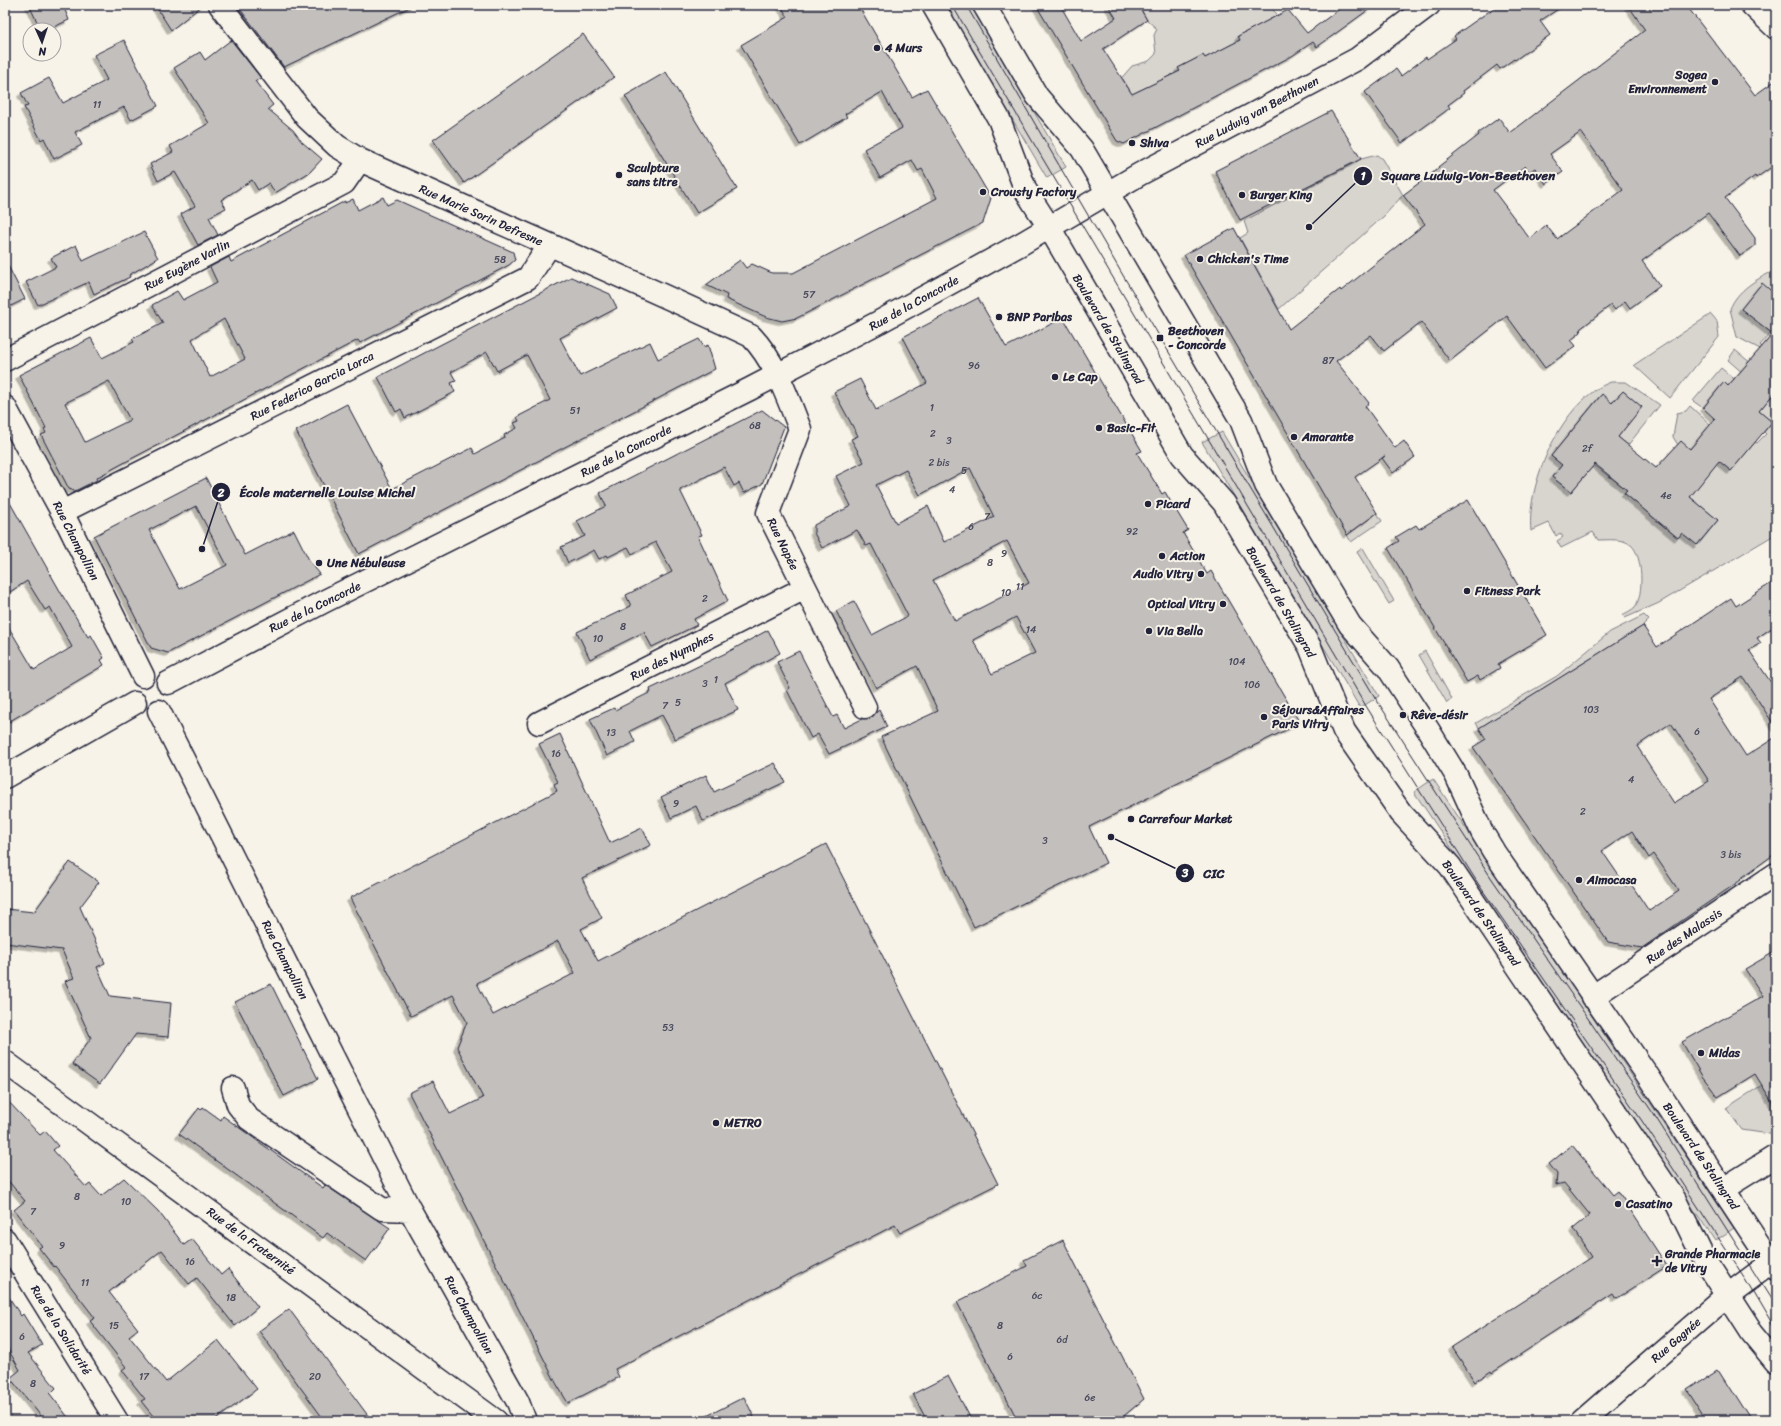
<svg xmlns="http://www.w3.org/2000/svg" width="1781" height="1426" viewBox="0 0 1781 1426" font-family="Sriracha,sans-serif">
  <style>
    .green { fill: #d8d5cf; stroke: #7d7c85 }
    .building { fill: #c2bfbd; stroke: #22223b; fill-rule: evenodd; filter: url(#shadow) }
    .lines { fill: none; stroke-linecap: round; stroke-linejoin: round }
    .street-casing { stroke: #22223b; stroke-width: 25 }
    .secondary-casing { stroke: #22223b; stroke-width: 25 }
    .primary-casing { stroke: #22223b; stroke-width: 25 }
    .street { stroke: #f7f3e8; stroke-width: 22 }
    .secondary { stroke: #f7f3e8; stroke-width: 22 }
    .primary { stroke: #f7f3e8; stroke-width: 22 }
    .tram { stroke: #22223b; stroke-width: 1 }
    .poi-dot { fill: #22223b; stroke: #f7f3e8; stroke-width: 1.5 }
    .labels { text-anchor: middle; stroke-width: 4; stroke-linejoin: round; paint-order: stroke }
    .number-label { font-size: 10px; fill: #4a495c }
    .poi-label { font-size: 12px; font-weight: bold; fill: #22223b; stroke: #f7f3e8; text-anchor: start }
    .street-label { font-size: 12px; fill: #22223b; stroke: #f7f3e8 }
    .leader { fill: none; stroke: #22223b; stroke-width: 1.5 }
    .callout-dot { fill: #22223b; stroke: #f7f3e8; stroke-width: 1.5 }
    .mark-label { font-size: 12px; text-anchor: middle; font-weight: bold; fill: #fff }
    .callout-label { font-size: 13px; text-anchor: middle; font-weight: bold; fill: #22223b; stroke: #f7f3e8; stroke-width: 4; stroke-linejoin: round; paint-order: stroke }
  </style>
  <defs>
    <filter id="shadow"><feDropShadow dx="-3.5" dy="3.5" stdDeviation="0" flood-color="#0004"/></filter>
  </defs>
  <rect width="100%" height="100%" fill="#f7f3e8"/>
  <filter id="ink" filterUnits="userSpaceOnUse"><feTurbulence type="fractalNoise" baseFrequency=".025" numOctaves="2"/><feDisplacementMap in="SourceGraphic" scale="8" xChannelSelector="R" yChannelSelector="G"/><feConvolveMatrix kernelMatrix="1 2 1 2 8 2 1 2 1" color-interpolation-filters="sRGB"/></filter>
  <g filter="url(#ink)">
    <path class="green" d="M945,5H972L1066,167L1047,178Z
      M1139,5H1266L1267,8L1270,7L1278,15L1239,36L1240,40L1205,58L1203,55L1178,68L1180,71L1132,94L1123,79L1117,83L1132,66L1149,61L1156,54L1154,35L1157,29L1147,20Z
      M1377,155L1382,159L1403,195L1384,216L1279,309L1240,238L1248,233L1244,221L1361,159Z
      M1776,270V292L1774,294L1742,308L1771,333L1760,345L1762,347L1760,349L1737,337L1730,309C1737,290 1758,278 1776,270Z
      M1711,314L1717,321L1719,337L1670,398L1634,365Z
      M1735,350L1752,364L1744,374L1728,360Z
      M1721,368L1738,382L1732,389L1724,383L1703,408L1693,401Z
      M1611,382H1626L1660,405L1628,445L1618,437L1641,407L1623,391L1612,403L1601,395L1551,456L1562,465L1552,477L1571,492L1594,465L1627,490L1625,494L1678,538L1682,533L1698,545L1718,520L1690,497L1718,460L1731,471L1755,442L1757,443L1766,434L1764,432L1772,422L1759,411L1776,391V534L1659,603L1625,618L1622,615C1626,613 1632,610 1635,607C1644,595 1643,555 1631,545C1623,538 1608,540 1598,540L1593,532L1561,548L1557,541L1563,537L1560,533L1556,536L1549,523L1531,531C1526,483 1563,399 1611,382Z
      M1690,406L1711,425L1690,449L1678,445L1673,437L1677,413L1686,411Z
      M1222,432L1379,696L1360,708L1202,442Z
      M1377,513L1382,521L1351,542L1347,535Z
      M1363,548L1394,601L1389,604L1357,552Z
      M1644,615L1649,620L1643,626L1479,728L1476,723L1557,676L1610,632Z
      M1425,651L1452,699L1447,703L1419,655Z
      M1433,779L1734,1228L1715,1241L1414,792Z
      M1762,1085L1776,1108V1135L1742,1130L1726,1108Z"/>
    <path class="building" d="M29,5H63L69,20L47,30H41Z
      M155,5H203L171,30Z
      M237,5H414L284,67Z
      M780,5H858L912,97L927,89L991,198L983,223L797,318L782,321L766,317L726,299L727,295L706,285L740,260L746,268L752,264L772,273H793L937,198L922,169L918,171L912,160L880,178L864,149L902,128L882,92L845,114L847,117L800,145L741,45L788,17Z
      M1036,5H1060L1081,41L1116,18L1108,5H1138L1147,20L1103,49L1132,94L1180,71L1178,68L1203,55L1205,58L1240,40L1238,36L1288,10L1307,33L1345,5H1375L1317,47L1313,42L1292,56L1124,144L1117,141Z
      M1498,5H1564L1540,21L1550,35L1515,60L1514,59L1500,69L1497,65L1463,91L1464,93L1448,105L1450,108L1402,143L1365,92L1396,69L1401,76L1426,57L1427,59L1456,39L1454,36Z
      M1628,5H1686L1755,95L1776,80V164L1756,178L1755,176L1725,198L1755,238V246L1740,256L1708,213L1642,261L1660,286L1630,308L1625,301L1615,310L1611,305L1580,329L1581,332L1571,340L1576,346L1545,368L1507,316L1450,361L1421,322L1384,351L1371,335L1336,361L1369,403L1365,406L1395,448L1404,441L1415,457L1393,473L1382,458L1385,456L1355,477L1377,513L1347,535L1184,255L1234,228L1289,329L1340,289L1341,291L1425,224L1403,195L1439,168L1438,167L1479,135L1478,133L1499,118L1510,133L1645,30ZM1581,132L1623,190L1557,239L1546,225L1530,239L1493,190L1525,166L1529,172L1535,168L1546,184L1563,172L1550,154Z
      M583,34L614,77L464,183L433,140Z
      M124,40L158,106L131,120L124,107L75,132L82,145L54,159L44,138L41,140L24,107L28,106L21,93L49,78L63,103L107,80L94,55Z
      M231,40L261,78L255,81L273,105L268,109L293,130L302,142L322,159L310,172L275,193L269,183L258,190L252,180L221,200L226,208L209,217L218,235L198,245L181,214L195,206L175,172L158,181L150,164L173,152L170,146L209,123L174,68L200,52L205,60Z
      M666,72L737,189L697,213L625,96Z
      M1331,111L1361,159L1240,220L1215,171Z
      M383,197L387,205L397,200L513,252L515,260L509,265L360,343L358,340L131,459L96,478L97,480L75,491L69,489L41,435L46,433L44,429L46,428L19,375L91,338L102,358L134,342L132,339L163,323L152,305L177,291L183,300L217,282L210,267L229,257L231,262L345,201V203L353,199L358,210ZM224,319L245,359L210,377L192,339ZM109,381L130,420L85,442L65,403Z
      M144,232L158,258L129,275L130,277L94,294L89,282L38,305L26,282L56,267L51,258L76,245L83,261Z
      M5,260L25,299L5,309Z
      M571,277L610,294L617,308L560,338L580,376L650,342L658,359L699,339L704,347L708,345L715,369L359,554L296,431L347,404L392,489L472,448L475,454L505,438L504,435L517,428L514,423L519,421L517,417L550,400L527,355L497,371L487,352L451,372L456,381L451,383L455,392L405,418L401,409L396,412L378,377Z
      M1762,283L1776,295V391L1759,411L1772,422L1731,471L1719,461L1690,497L1718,520L1697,545L1682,533L1678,538L1624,493L1627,490L1595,464L1571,492L1552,477L1562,465L1551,456L1602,394L1612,403L1623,391L1642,407L1618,437L1656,468L1681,441L1690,449L1715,419L1703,408L1724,382L1728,386L1773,334L1741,309Z
      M978,298L1006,347L1063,318L1142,451L1137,453L1162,494L1165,492L1188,530L1183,533L1207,574L1211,571L1300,723L1089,827L1106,863L974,927L881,737L938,711L917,666L876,688L836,611L854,601L872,635L908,616L871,544L866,546L857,530L822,548L814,533V525L851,506L836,476L864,462L851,439L858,436L834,392L860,379L876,410L927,383L903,337ZM970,468L994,517L944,542L928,506L896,523L876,485L906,470L920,495ZM1007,541L1029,583L955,621L933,580ZM1016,617L1035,653L992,674L973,640Z
      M762,410L784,427L762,484L744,493L739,483L734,486L724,467L680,490L702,535L698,536L728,601L694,619L697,625L652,647L644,632L590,659L577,632L631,606L626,595L672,572L656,542L632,554L628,547L608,557L607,555L599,559L594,550L568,563L561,547L585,536L577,521L606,506L600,493Z
      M206,478L245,555L294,530L310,562L320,574L168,653L151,648L94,536ZM196,506L227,565L180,589L149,530Z
      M5,494L64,598L88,637L91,635L104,658L101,660L104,665L5,724V621L34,670L72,647L50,607L45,610L27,581L5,595Z
      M1468,500L1547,635L1498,664L1500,668L1480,680L1478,676L1467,682L1388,548L1399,541L1396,537L1416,525L1419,529Z
      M1776,580V625L1757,638L1761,643L1749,650L1776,690V728L1743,677L1709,699L1746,756L1776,737V853L1740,879L1741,880L1642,948L1608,942L1473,747L1486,739L1479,728L1643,626L1657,647L1731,598L1736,606ZM1671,723L1709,781L1674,803L1637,746ZM1632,831L1649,858L1654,854L1679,891L1649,911L1631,884L1626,886L1602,851Z
      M768,630L780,653L725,683L738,710L675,739L662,715L630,731L635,742L607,756L590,719L614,708L615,710L651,692L650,689L726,653Z
      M799,651L833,717L837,715L844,728L862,719L870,718L879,710L887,727L829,754L818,734L811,738L787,690L790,688L777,662Z
      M560,734L610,843L642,828L651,845L582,878L602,918L581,929L598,961L826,844L998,1184L900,1233L895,1225L615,1369L619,1377L568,1403L556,1383L409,1093L433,1081L450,1114L483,1098L457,1047L467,1022L453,995L411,1016L350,898L557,791L554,784L558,782L539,744ZM558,941L575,973L493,1015L477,983Z
      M775,763L785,782L703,821L696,806L671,818L661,797L706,775L714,792Z
      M70,862L99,882L80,907L105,963L97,967L110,996L171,1003L168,1037L136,1034L100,1084L72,1064L91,1038L65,981L74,978L62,950L5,943V909L34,912Z
      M1776,951V1108L1755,1074L1718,1097L1702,1076L1682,1042L1763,996L1745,969Z
      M271,984L318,1079L284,1096L235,1002Z
      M5,1098L40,1135L45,1131L58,1146L53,1150L86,1187L90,1184L101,1196L124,1178L158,1211L184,1245L192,1239L221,1275L228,1269L258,1307L235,1326L197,1278L189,1284L162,1250L109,1292L138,1329L129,1336L166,1382L218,1340L257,1389L214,1421H157L141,1401L145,1399L122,1370L126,1367L90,1321L95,1318L55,1266L54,1267L39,1248L42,1246L14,1210L25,1201L5,1177Z
      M203,1107L221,1120L223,1116L323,1188L325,1185L390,1228L366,1261L327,1233L323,1238L179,1134L199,1108L201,1110Z
      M1572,1145L1613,1195L1618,1191L1667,1266L1616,1299L1613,1294L1492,1373L1491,1371L1475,1382L1452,1347L1591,1257L1573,1229L1590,1215L1564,1183L1556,1185L1557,1174L1549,1164Z
      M1063,1240L1144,1399L1118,1421H1018L957,1302L1027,1266L1024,1260Z
      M5,1291L21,1316L23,1314L42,1345L28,1353L56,1388L50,1394L71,1421H45L10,1378L20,1370L5,1344Z
      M289,1309L372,1421H325L259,1331Z
      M1718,1369L1737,1399L1751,1421H1706L1686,1390Z
      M948,1376L972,1421H927L913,1394Z
      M744,1397L756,1421H697Z"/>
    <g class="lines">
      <g class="street-casing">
        <path id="street" d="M220,5L307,118L337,146L360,160C490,219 621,275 751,336C775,361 787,396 800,429L768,513L865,707
          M1752,5L1776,28
          M5,360L344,183L360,160
          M5,407L62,512L143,676
          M62,512L528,278L549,246
          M168,683L325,601L750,389L879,322L1021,244L1140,174L1357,59L1429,5
          M159,711L410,1210L518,1402L525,1421
          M539,723L805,588
          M5,777L135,703
          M1592,997L1776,874
          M5,1062L496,1421
          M233,1088L238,1105L249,1119L382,1209L410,1210
          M1723,1189L1776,1156
          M5,1240L117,1421"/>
      </g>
      <g class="secondary-casing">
        <path id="secondary" d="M1583,1421L1728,1295L1771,1263"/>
      </g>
      <g class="primary-casing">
        <path id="primary" d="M933,5L999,119L1026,191L1049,227L1182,455L1224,503L1310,647L1344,731L1401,813L1450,866L1675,1200L1703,1257L1752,1333L1776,1362
          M984,5L1037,96L1082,149L1241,420L1266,485L1350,625L1388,668L1429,731L1456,775L1482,832L1494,852L1646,1073L1776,1270"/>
      </g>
      <use href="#street" class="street"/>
      <use href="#secondary" class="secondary"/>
      <use href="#primary" class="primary"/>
      <path class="tram" d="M952,5L1366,706L1479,885L1642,1121L1746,1280L1776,1331
        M966,5L1121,272L1376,699L1490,876L1653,1113L1776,1307"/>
    </g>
  </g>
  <g class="poi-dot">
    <circle cx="877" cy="48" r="4"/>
    <circle cx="1715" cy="82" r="4"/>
    <circle cx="1132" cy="143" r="4"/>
    <circle cx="619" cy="175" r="4"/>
    <circle cx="983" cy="192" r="4"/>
    <circle cx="1242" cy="195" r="4"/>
    <circle cx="1200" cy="259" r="4"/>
    <circle cx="999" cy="317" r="4"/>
    <rect x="1156" y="334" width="8" height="8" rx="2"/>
    <circle cx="1055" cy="377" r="4"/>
    <circle cx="1099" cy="428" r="4"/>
    <circle cx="1294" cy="437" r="4"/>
    <circle cx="1148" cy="504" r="4"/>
    <circle cx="1162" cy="556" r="4"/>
    <circle cx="319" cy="563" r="4"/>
    <circle cx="1201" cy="574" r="4"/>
    <circle cx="1467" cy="591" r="4"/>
    <circle cx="1223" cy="604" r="4"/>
    <circle cx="1149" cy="631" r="4"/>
    <circle cx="1403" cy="715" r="4"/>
    <circle cx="1264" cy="717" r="4"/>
    <circle cx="1131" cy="819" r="4"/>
    <circle cx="1579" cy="880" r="4"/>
    <circle cx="1701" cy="1053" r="4"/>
    <circle cx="716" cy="1123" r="4"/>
    <circle cx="1618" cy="1204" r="4"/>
    <path d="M1655 1255h4v4h4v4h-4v4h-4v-4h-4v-4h4z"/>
  </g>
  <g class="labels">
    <g class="number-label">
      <text x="97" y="108">11</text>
      <text x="500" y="263">58</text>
      <text x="809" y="298">57</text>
      <text x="1328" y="364">87</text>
      <text x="974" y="369">96</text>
      <text x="932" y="411">1</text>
      <text x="575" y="414">51</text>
      <text x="755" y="429">68</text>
      <text x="933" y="437">2</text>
      <text x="949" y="444">3</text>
      <text x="1587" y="452">2f</text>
      <text x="939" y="466">2 bis</text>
      <text x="964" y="474">5</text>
      <text x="952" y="493">4</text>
      <text x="1666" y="499">4e</text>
      <text x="987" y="520">7</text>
      <text x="971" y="530">6</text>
      <text x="1132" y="535">92</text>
      <text x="1004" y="557">9</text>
      <text x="990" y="566">8</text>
      <text x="1020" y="590">11</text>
      <text x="1006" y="596">10</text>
      <text x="705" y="602">2</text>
      <text x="623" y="630">8</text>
      <text x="1031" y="633">14</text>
      <text x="598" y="642">10</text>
      <text x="1237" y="665">104</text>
      <text x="716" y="683">1</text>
      <text x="705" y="687">3</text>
      <text x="1252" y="688">106</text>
      <text x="678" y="706">5</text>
      <text x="665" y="709">7</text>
      <text x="1591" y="713">103</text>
      <text x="1697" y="735">6</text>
      <text x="611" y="736">13</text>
      <text x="556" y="757">16</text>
      <text x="1631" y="783">4</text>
      <text x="676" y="807">9</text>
      <text x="1583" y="815">2</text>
      <text x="1045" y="844">3</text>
      <text x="1731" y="858">3 bis</text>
      <text x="668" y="1031">53</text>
      <text x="77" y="1200">8</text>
      <text x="126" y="1205">10</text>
      <text x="33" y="1215">7</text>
      <text x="62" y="1249">9</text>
      <text x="190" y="1265">16</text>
      <text x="85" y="1286">11</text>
      <text x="1037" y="1299">6c</text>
      <text x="231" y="1301">18</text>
      <text x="114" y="1329">15</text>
      <text x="1000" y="1329">8</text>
      <text x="22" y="1340">6</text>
      <text x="1062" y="1343">6d</text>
      <text x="1010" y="1360">6</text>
      <text x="144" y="1380">17</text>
      <text x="315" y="1380">20</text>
      <text x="33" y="1387">8</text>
      <text x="1090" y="1401">6e</text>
    </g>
    <g class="poi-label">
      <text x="885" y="52">4 Murs</text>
      <text x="1707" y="79" text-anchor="end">Sogea<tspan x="1707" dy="14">Environnement</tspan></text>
      <text x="1140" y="147">Shiva</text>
      <text x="627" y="172">Sculpture<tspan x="627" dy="14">sans titre</tspan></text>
      <text x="991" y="196">Crousty Factory</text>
      <text x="1250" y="199">Burger King</text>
      <text x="1208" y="263">Chicken's Time</text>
      <text x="1007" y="321">BNP Paribas</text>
      <text x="1168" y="335">Beethoven<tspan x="1168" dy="14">- Concorde</tspan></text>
      <text x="1063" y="381">Le Cap</text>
      <text x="1107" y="432">Basic-Fit</text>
      <text x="1302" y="441">Amarante</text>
      <text x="1156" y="508">Picard</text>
      <text x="1170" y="560">Action</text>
      <text x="327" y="567">Une Nébuleuse</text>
      <text x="1193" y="578" text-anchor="end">Audio Vitry</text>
      <text x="1475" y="595">Fitness Park</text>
      <text x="1215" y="608" text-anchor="end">Optical Vitry</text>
      <text x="1157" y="635">Via Bella</text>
      <text x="1272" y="714">Séjours&amp;Affaires<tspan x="1272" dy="14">Paris Vitry</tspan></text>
      <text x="1411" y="719">Rêve-désir</text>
      <text x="1139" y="823">Carrefour Market</text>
      <text x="1587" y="884">Aimocasa</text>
      <text x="1709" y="1057">Midas</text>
      <text x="724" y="1127">METRO</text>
      <text x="1626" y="1208">Casatino</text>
      <text x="1665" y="1258">Grande Pharmacie<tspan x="1665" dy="14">de Vitry</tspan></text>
    </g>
    <g class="street-label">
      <text transform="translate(1257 112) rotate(-28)" y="4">Rue Ludwig van Beethoven</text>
      <text transform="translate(481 215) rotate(24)" y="4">Rue Marie Sorin Defresne</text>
      <text transform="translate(187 265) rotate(-28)" y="4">Rue Eugène Varlin</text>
      <text transform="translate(914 303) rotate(-29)" y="4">Rue de la Concorde</text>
      <text transform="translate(1108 329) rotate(59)" y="4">Boulevard de Stalingrad</text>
      <text transform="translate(312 386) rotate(-27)" y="4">Rue Federico Garcia Lorca</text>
      <text transform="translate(626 451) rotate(-27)" y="4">Rue de la Concorde</text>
      <text transform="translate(76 541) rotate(63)" y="4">Rue Champollion</text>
      <text transform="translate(783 544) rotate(64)" y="4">Rue Napée</text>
      <text transform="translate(1281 602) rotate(60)" y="4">Boulevard de Stalingrad</text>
      <text transform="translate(315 607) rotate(-26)" y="4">Rue de la Concorde</text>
      <text transform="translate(672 656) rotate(-27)" y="4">Rue des Nymphes</text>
      <text transform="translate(1481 913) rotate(55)" y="4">Boulevard de Stalingrad</text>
      <text transform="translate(1684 936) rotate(-34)" y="4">Rue des Malassis</text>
      <text transform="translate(285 960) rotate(63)" y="4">Rue Champollion</text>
      <text transform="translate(1701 1156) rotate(56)" y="4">Boulevard de Stalingrad</text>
      <text transform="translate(251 1241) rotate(36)" y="4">Rue de la Fraternité</text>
      <text transform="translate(469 1315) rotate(61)" y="4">Rue Champollion</text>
      <text transform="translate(61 1330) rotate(58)" y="4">Rue de la Solidarité</text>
      <text transform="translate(1676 1340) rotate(-41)" y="4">Rue Gagnée</text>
    </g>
  </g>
  <path class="leader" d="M1309 227L1363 176M202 549L221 492M1111 837L1185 873"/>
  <g class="callout-dot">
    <circle cx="1309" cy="227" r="4"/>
    <circle cx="202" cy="549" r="4"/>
    <circle cx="1111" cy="837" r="4"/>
    <circle cx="1363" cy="176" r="10"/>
    <circle cx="221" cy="492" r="10"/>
    <circle cx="1185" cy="873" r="10"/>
  </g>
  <g class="mark-label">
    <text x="1363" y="180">1</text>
    <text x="221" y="497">2</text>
    <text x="1185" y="877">3</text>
  </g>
  <g class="callout-label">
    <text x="1468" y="180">Square Ludwig-Von-Beethoven</text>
    <text x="327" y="497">École maternelle Louise Michel</text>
    <text x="1214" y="878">CIC</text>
  </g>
  <rect width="1781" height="1426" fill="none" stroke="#f7f3e8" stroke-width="20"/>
  <rect x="10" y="10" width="1761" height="1406" fill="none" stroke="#22223b" stroke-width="1.5" filter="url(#ink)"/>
  <g transform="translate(42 42) rotate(177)"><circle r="19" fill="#f7f3e8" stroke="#a29fa3"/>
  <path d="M0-3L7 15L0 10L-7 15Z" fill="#22223b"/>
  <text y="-6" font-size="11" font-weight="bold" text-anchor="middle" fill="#22223b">N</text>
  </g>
</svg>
